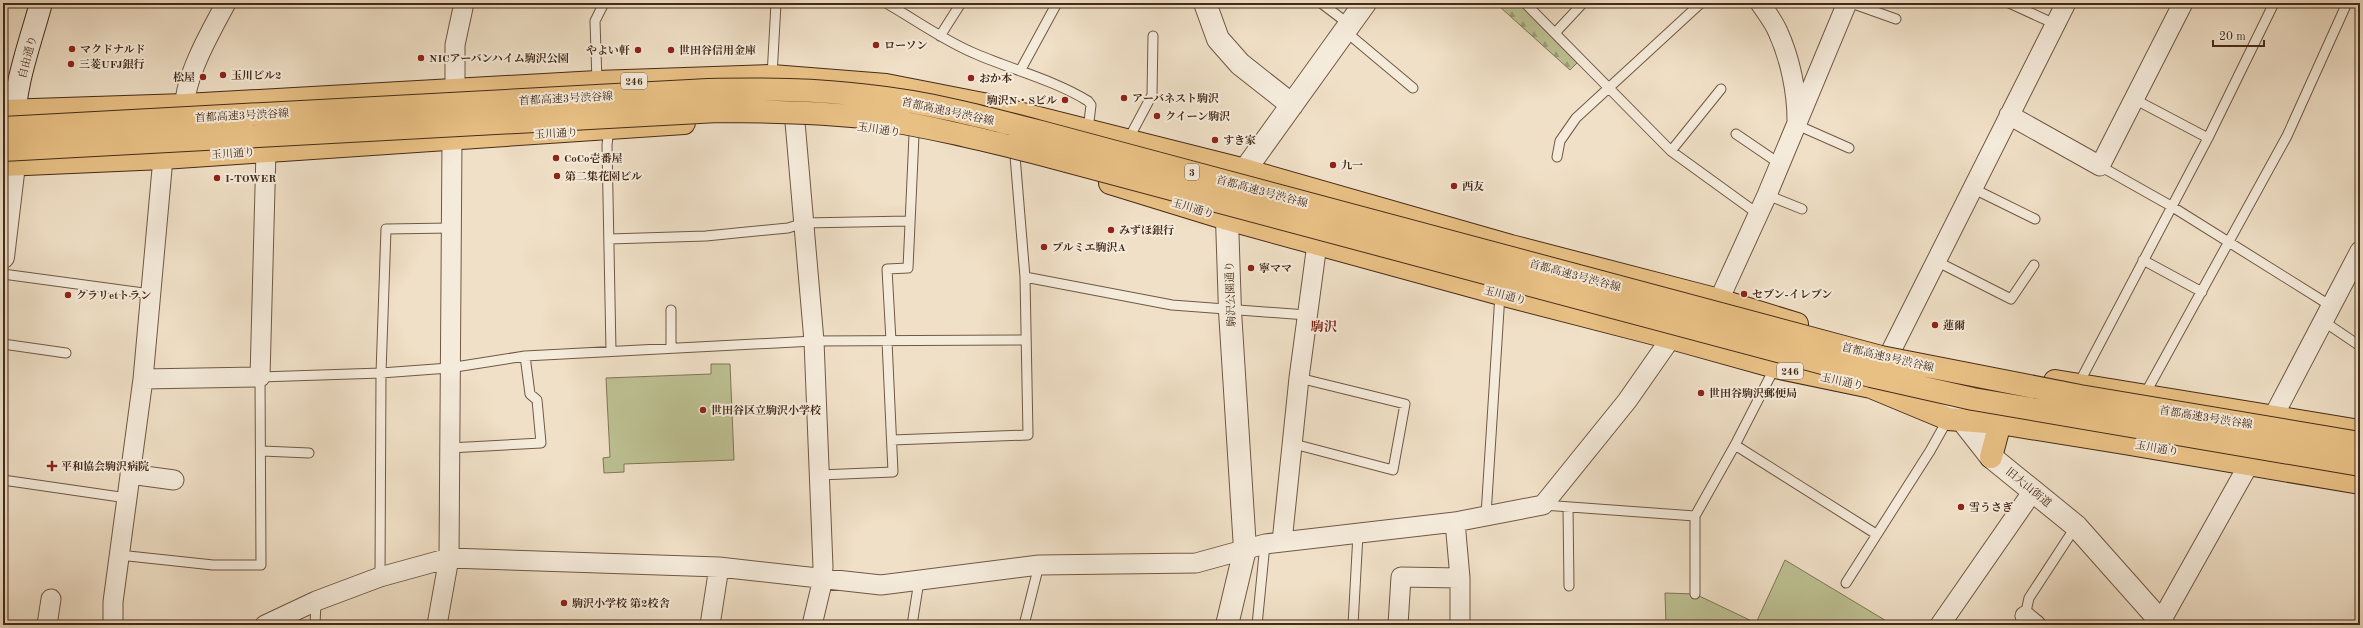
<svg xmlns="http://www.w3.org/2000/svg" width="2363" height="628" viewBox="0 0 2363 628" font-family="'Old Standard TT','Noto Serif JP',serif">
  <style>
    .forest { fill: url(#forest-firs); stroke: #817656 }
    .park { fill: #bdc193; stroke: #817656 }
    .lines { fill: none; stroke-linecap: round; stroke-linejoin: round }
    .service-casing { stroke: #705844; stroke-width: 11 }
    .minor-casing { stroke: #705844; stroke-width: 21 }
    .tertiary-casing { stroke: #705844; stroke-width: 24 }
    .secondary-casing { stroke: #452a18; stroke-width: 24 }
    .trunk-casing { stroke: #452a18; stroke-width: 24 }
    .service { stroke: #f5ebdb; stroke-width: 9 }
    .minor { stroke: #f5ebdb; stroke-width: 19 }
    .tertiary { stroke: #f5ebdb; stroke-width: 22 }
    .secondary { stroke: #f5ebdb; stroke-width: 22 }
    .trunk { stroke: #e8c084; stroke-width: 22 }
    .motorway-bridge-casing { stroke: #452a18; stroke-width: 24; stroke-linecap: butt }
    .motorway-bridge { stroke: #e8c084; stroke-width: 22 }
    .poi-dot { fill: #8f2418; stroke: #f5ebdb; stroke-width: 1.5 }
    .labels { text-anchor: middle; stroke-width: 4; stroke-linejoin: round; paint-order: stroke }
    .shield { fill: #f5ebdb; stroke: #7a6452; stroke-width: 1 }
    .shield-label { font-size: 10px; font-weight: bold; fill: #452a18 }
    .poi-label { font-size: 11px; font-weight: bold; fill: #452a18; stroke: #f5ebdb; text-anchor: start }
    .street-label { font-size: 11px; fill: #452a18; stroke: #f5ebdb }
    .quarter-label { font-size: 13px; font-weight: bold; fill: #7a1f14; stroke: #f5ebdb }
  </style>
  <defs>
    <pattern id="forest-firs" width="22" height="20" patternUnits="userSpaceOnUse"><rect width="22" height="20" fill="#bdc193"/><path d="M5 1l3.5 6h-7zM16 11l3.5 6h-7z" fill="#9b9d77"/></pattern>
  </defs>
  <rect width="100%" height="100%" fill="#f0e0c7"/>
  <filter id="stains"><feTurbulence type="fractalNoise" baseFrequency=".005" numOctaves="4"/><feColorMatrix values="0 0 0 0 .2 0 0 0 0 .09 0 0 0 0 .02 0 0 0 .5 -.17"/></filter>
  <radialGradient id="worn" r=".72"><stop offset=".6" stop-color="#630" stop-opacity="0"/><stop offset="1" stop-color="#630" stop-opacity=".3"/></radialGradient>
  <path class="forest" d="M1503,3H1518L1577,63L1570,70L1500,7Z"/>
  <path class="park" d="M711,364H730L734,460L624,464V472L604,473L603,458L610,457L606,378L711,374Z
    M1785,560L1893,625H1666L1665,593L1695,594L1756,623Z"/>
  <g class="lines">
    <g class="service-casing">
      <path id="service" d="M886,3C916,20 944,41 976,54C1013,70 1054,80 1088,101L1091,105L1088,130
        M1321,3L1350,25
        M1525,3L1671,151L1758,214
        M1851,3L1896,19
        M2009,3L2055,24
        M1345,31L1413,88
        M1555,33L1583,3
        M940,36L961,3
        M1020,71L1057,3
        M772,76L776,3
        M597,82L595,21L604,3
        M2134,99L2208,138
        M1797,125L1849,148
        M609,129L607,145L611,351
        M1736,134L1780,164
        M1128,140L1152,95L1153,36
        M1671,151L1721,89
        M1557,157L1560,141L1576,118L1701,3
        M2100,166L2171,206L2331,306
        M1972,188L2035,219
        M1767,195L1802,209
        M609,239L706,236L788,228L804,223L909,221
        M2143,260L2202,292
        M1936,261L2011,299L2034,265
        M3,274L151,294
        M1025,277L1172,305L1307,315
        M671,310V348
        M2323,321L2360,346
        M891,341L887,269L908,268L914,135
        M3,344L66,353
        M2078,385L2208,138L2274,3
        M2145,394L2287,136L2347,3
        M892,440L1028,435L1025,277L1015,156
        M1294,444L1393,470L1405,404L1299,378
        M1735,445L1876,534
        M449,448L541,443L537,400L530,394L525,356
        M262,451L309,453
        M819,475L893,472L887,341
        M3,480L127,498
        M1543,505L1695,516
        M1568,507L1569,586
        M1486,515L1500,294
        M119,555L213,565H261L260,377L381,373L449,368L525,356L814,341L1026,340
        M380,577L381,373L386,229L451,228
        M1846,583L1930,451L1948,419
        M1695,594V516L1735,445L1775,367
        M2025,616L2029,598L2076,526
        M315,625L316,601
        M912,625L919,581
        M1024,625L1039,565
        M1257,625L1265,544
        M1353,625L1358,534"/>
    </g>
    <g class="minor-casing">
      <path id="minor" d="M1760,3C1766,12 1774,22 1778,32C1790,58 1797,92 1797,120
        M455,91V45L464,3
        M185,105C185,76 212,29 226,3
        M2009,115L2100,166L2183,3
        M795,122L814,341L823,567L821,587L812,625
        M1719,300L1767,195L1847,3
        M1890,353L2066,3
        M143,379L260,377L266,151
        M2273,417L2360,251
        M130,474L174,480
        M1455,522L1460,578V625
        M1282,542L1299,378L1317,244
        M2025,616L2036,625
        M2161,621L2249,464
        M47,625L51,599
        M113,625V602L143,379L163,158
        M265,625L316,601L380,577L449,558L719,567L881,585L1039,565L1196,563L1265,544L1455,522L1543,505L1627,401L1671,338
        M437,625L449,558L452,139
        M710,625L719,567
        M1398,625L1401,577L1460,578
        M1940,625L2033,491"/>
    </g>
    <g class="tertiary-casing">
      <path id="tertiary" d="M1205,3L1218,39L1240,64L1292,105
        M3,257L14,165
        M1922,384L1962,420L1991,457L2076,526L2164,625
        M1227,625L1245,549L1230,311L1227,219L1245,170L1365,3"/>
    </g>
    <g class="secondary-casing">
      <path id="secondary" d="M14,130C13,87 30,44 41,3"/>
    </g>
    <g class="trunk-casing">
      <path id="trunk" d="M3,111L185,105L597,82L772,76L886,85L983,104L1245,170L1511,246L1719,300L1797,324
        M3,165L163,158L684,123
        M1110,183L1227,219L1500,294L1671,338L1775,367L1871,387L1948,419L2000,423L2124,443L2360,483
        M2055,381L2360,431
        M1991,457L2000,423"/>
    </g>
    <use href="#service" class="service"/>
    <use href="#minor" class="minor"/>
    <use href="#tertiary" class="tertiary"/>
    <use href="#secondary" class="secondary"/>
    <use href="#trunk" class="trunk"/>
    <g class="motorway-bridge-casing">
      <path id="motorway-bridge" d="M3,128L708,90C762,89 816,89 869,96C927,102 984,117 1041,132L1881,357L2080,396L2360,443
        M3,150L718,111C769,111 821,112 873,118C927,126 980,139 1033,152L1871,376L1973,399L2360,465"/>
    </g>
    <use href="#motorway-bridge" class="motorway-bridge"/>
  </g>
  <g class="poi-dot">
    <circle cx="876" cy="45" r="4"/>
    <circle cx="72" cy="49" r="4"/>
    <circle cx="638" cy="50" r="4"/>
    <circle cx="671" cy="50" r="4"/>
    <circle cx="421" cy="58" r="4"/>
    <circle cx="71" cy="64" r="4"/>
    <circle cx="223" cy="75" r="4"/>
    <circle cx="203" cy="77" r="4"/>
    <circle cx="971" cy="78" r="4"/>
    <circle cx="1124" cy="98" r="4"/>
    <circle cx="1065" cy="100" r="4"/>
    <circle cx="1157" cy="116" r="4"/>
    <circle cx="1215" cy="140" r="4"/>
    <circle cx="556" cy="158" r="4"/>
    <circle cx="1333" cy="165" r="4"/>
    <circle cx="557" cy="176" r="4"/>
    <circle cx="217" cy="178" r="4"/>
    <circle cx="1454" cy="186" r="4"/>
    <circle cx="1111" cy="230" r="4"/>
    <circle cx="1044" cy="247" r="4"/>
    <circle cx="1251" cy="268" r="4"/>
    <circle cx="1744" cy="294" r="4"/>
    <circle cx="68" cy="295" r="4"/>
    <circle cx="1935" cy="325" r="4"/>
    <circle cx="1701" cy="393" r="4"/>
    <circle cx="703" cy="410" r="4"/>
    <path d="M50 460h4v4h4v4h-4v4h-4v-4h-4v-4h4z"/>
    <circle cx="1961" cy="507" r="4"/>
    <circle cx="564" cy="603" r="4"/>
  </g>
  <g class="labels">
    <g class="shield">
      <rect x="621" y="73" width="26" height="16" rx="3"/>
      <rect x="1185" y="164" width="14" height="16" rx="3"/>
      <rect x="1777" y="363" width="26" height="16" rx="3"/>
    </g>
    <g class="shield-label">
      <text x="634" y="85">246</text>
      <text x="1192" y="176">3</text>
      <text x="1790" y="375">246</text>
    </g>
    <g class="poi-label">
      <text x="884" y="49">ローソン</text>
      <text x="80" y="53">マクドナルド</text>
      <text x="630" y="54" text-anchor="end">やよい軒</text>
      <text x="679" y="54">世田谷信用金庫</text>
      <text x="429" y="62">NICアーバンハイム駒沢公園</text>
      <text x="79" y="68">三菱UFJ銀行</text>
      <text x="231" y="79">玉川ビル2</text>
      <text x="195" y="81" text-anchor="end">松屋</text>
      <text x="979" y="82">おか本</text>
      <text x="1132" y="102">アーバネスト駒沢</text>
      <text x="1057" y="104" text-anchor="end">駒沢N・Sビル</text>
      <text x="1165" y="120">クイーン駒沢</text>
      <text x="1223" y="144">すき家</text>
      <text x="564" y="162">CoCo壱番屋</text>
      <text x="1341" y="169">九一</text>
      <text x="565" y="180">第二集花園ビル</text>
      <text x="225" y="182">I-TOWER</text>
      <text x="1462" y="190">西友</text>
      <text x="1119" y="234">みずほ銀行</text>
      <text x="1052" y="251">プルミエ駒沢A</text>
      <text x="1259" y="272">寧ママ</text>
      <text x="1752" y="298">セブン-イレブン</text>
      <text x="76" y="299">クラリetトラン</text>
      <text x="1943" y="329">蓮爾</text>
      <text x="1709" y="397">世田谷駒沢郵便局</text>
      <text x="711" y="414">世田谷区立駒沢小学校</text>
      <text x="61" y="470">平和協会駒沢病院</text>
      <text x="1969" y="511">雪うさぎ</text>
      <text x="572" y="607">駒沢小学校 第2校舎</text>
    </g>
    <g class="street-label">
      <text transform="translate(27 57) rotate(-75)" y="4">自由通り</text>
      <text transform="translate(566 98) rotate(-3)" y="4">首都高速3号渋谷線</text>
      <text transform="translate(948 111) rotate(12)" y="4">首都高速3号渋谷線</text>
      <text transform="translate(242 115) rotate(-3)" y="4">首都高速3号渋谷線</text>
      <text transform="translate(879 129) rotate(8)" y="4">玉川通り</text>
      <text transform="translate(556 133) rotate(-3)" y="4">玉川通り</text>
      <text transform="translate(233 153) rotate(-4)" y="4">玉川通り</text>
      <text transform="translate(1262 191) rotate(15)" y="4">首都高速3号渋谷線</text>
      <text transform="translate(1193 208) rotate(17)" y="4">玉川通り</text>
      <text transform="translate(1575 275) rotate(15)" y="4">首都高速3号渋谷線</text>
      <text transform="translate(1230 294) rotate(-92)" y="4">駒沢公園通り</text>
      <text transform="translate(1505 295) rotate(15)" y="4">玉川通り</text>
      <text transform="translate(1888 357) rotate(13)" y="4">首都高速3号渋谷線</text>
      <text transform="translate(1842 381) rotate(12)" y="4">玉川通り</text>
      <text transform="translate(2206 417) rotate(9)" y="4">首都高速3号渋谷線</text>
      <text transform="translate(2157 448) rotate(10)" y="4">玉川通り</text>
      <text transform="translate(2029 487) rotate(39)" y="4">旧大山街道</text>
    </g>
    <g class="quarter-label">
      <text x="1324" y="331">駒沢</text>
    </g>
  </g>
  <rect width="2363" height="628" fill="none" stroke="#f0e0c7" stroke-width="16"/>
  <rect x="4" y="4" width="2355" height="620" fill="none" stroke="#452a18" stroke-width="2"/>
  <rect x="8" y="8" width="2347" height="612" fill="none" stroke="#452a18"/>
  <path d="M2213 40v6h51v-6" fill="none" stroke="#452a18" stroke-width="2"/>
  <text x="2219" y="40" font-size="12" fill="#452a18" stroke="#f5ebdb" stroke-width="3" paint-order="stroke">20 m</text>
  <rect width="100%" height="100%" filter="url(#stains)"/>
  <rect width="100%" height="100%" fill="url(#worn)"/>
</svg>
